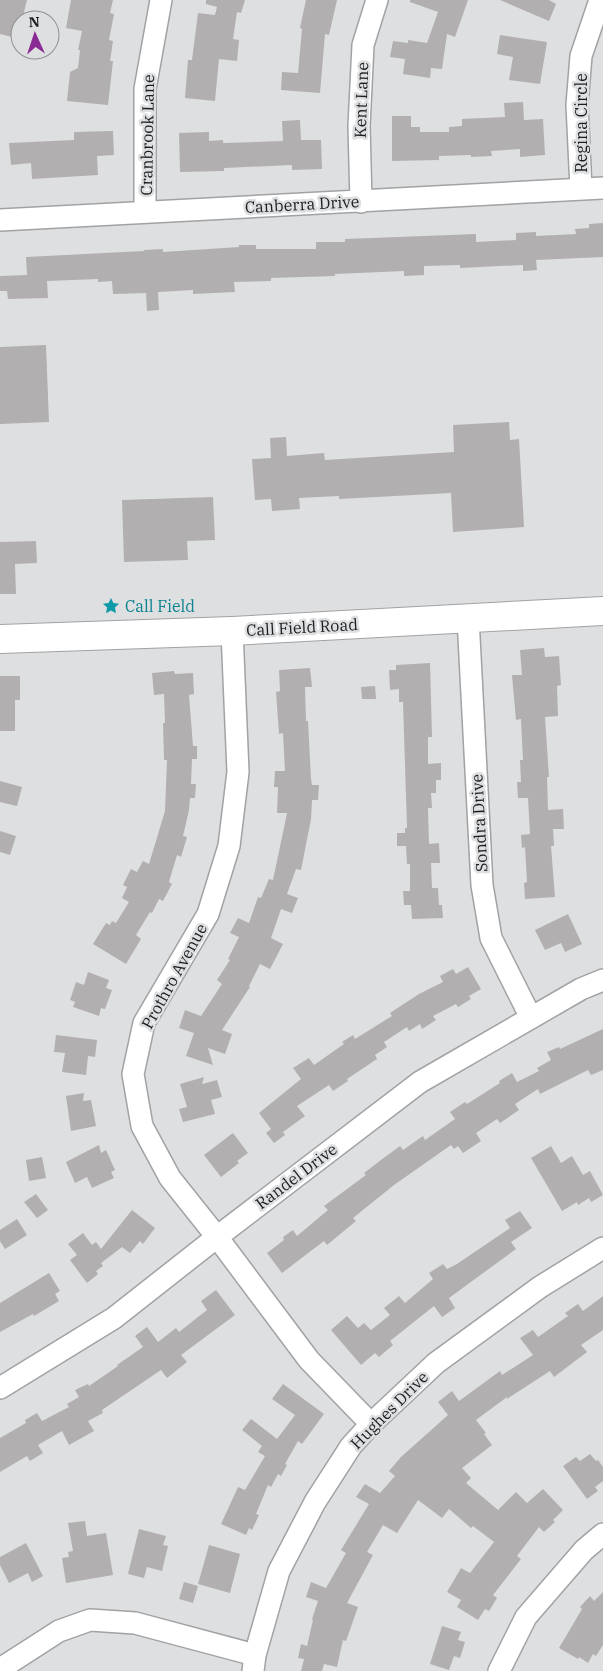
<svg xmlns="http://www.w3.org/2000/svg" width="603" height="1671" viewBox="0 0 603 1671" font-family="'IBM Plex Serif',serif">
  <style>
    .building { fill: #b2afb0 }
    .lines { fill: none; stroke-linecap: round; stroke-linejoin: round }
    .minor-casing { stroke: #a0a2a4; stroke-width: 24 }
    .major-casing { stroke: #a0a2a4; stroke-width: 30 }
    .minor { stroke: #fff; stroke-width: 21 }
    .major { stroke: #fff; stroke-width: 28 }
    .labels { text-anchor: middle; stroke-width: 5; stroke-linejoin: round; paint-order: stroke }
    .street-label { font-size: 16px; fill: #1c1d1e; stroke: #dedfe1 }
    .culture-label { font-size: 16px; fill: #0d838f; stroke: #dedfe1; text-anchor: start }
  </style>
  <rect width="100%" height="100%" fill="#dedfe1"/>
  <path class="building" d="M0,0H27L22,20H20V39L0,34Z
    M71,0H113L110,13L114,14L109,40L113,41L110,61H113L108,105L67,101L70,72L78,68L80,50H78L82,31L66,28Z
    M206,0H245L241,13L237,12L233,39L239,40L237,61L219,59L215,101L185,98L188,60H192L198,13L215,15L217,7L206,4Z
    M306,0H337L329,35L325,34L320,93L281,90L282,72L298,73L302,29L300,28Z
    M410,0H468L455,37L447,34L442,69L431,68L430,78L403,74L405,59L390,57L393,41L408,43V40L427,43L438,12L410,2Z
    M500,0H549L556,4L549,21Z
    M500,35L547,42L540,84L509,80L513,57L497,54Z
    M523,102L524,120L543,119L545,155L520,157V149L491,151L492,156L471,157V155L439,156V160L392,161V116H411V127H420V132H449V127L462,126V119L505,117L504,103Z
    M300,120L301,140H321L322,169L292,170V165L224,168V171L180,172L179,133L209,132V141L223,140V143L283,141L282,121Z
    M113,131L114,155L97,156L98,175L32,179L31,163L11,165L9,143L74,140V132Z
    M603,223V257L536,260L537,270L523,271V265L460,268V265L424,266V275L404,276V271L335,274V276L271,278V281L234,282L235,292L193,294V290L158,292L159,310L147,311L146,293L113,294L112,281L98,282V279L47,281L48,298L8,299L7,291H0V276L27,275L26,257L144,251V250L163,249V252L239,247V245H256V249H316V242H345V239L476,234V242L516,240V233L536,232V236L576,234L575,229L589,228V224Z
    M46,345L49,422L0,424V347Z
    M509,422L510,440L519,439L524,527L453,532L451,493L339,499V496L299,498L300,509L272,511L271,499L255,500L252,459L271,458L270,438L286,437L287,456L324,453L325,460L454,452L453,425Z
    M213,497L215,540L187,541L188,560L124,562L122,500Z
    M36,541L37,563L15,564L16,594H0V542Z
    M544,648L545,657L559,656L561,685L557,686L558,716L545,717L549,777H547L548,810L563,809L564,829H553L554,846H551L555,897L525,899L524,883L527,882L525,847L522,848L521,835L530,834L528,798H518L517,782H521L520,760H523L521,719L516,720L512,675H522L520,650Z
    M430,663L432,737H428V764L441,763V780H436V793H431L432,808H428L429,844L439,843L440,863H431L432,888H438L439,905H442L443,918L412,919L411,905H404L403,891H410V864H407L406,846H397V833H405V828H407L403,702H399V689L390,690L389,670H396V665Z
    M310,668L312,687H305L306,721H308L311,779L312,785H319L318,800H312L311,819L301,870L296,869L287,894L298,898L292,913L281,909L271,938L283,944L270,969L260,964L249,986L250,987L222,1030L232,1034L225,1054L208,1048L213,1065L186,1056L194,1033L179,1028L185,1010L201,1016L222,984L217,980L230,960L228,959L239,937L230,933L238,918L249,923L258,897L261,898L269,879L273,880L287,813H277L278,787H274L275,771H285L283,733L279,734L276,692L280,691L279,670Z
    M174,671L175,674L193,673L194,694L189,695L193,746H197V759H192L191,784H196L195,798H190L189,810L183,836L187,837L181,857L177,855L169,882L172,884L163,901L159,899L152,913L150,912L136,935L141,939L126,964L93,944L106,923L110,925L112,921L116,923L129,902L122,898L127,887L123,885L131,869L137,872L143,861L149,864L165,811L167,760H164L163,723H165L164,694L154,695L152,673Z
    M0,676H20V700H15V731H0Z
    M375,686L376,699H362L361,687Z
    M0,781L22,787L17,806L0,802Z
    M0,831L16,836L10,855L0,852Z
    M568,914L582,944L565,952L561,943L545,950L535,930Z
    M468,967L481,989L469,996L471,999L458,1007L456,1004L433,1016L436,1020L422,1029L420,1024L409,1031L407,1027L384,1042L387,1047L375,1055L377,1059L347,1079L348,1081L333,1091L329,1085L297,1106L305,1116L283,1132L285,1135L274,1143L266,1133L271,1129L259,1113L301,1079L293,1068L309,1058L314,1065L344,1044L342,1042L353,1035L355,1039L392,1016L390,1013L419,994L443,982L440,976L453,969L456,974Z
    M88,972L109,980L106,988L112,990L105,1009L101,1008L99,1016L73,1007L75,1002L70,1000L76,982L84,985Z
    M603,1029V1070L591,1075L588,1070L540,1094L538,1089L515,1104L519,1110L500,1123L497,1119L476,1133L481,1141L463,1153L458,1146L454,1149L451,1145L394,1185L353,1218L356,1221L327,1245L324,1241L282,1273L267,1253L284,1240L283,1237L293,1230L297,1236L328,1210L324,1206L366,1175L364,1173L385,1157L400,1146L403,1150L423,1136L425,1140L455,1119L450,1112L465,1102L467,1104L500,1083L499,1081L512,1073L517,1082L539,1071L537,1068L551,1060L547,1052L559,1047L560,1049Z
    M56,1035L97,1040L95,1057L88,1056L86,1075L62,1072L65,1053L54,1052Z
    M204,1077L202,1084L217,1080L222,1097L211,1100L215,1114L183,1122L179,1109L187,1107L180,1084Z
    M84,1093L83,1101L91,1100L96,1126L71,1131L66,1096Z
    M233,1133L248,1153L237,1161L239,1163L221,1177L204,1155Z
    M99,1145L101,1153L106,1150L115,1170L111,1172L114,1178L92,1188L87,1177L75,1183L66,1162Z
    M551,1146L561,1163L572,1156L583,1175L590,1171L603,1195L591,1202L589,1198L578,1205L577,1202L562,1211L531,1158Z
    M42,1157L46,1178L29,1181L26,1160Z
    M36,1194L48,1210L37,1218L24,1202Z
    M132,1210L155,1228L143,1244L140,1241L130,1253L122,1247L101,1263L103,1266L96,1271L98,1274L87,1283L70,1260L77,1255L68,1244L83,1233L92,1245L96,1242L101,1249Z
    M520,1211L532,1228L511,1242L516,1249L449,1298L455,1308L442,1317L434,1306L390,1341L393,1345L379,1357L375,1353L361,1365L331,1330L347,1316L358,1328L364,1323L371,1330L390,1315L384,1308L399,1296L405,1303L433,1279L429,1273L443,1264L447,1269L457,1264L510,1228L505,1220Z
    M17,1219L27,1235L5,1249L0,1241V1230Z
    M49,1273L60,1291L55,1294L59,1301L34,1316L33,1314L0,1332V1303Z
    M216,1290L235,1315L181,1355L187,1362L167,1378L161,1370L102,1410L103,1413L88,1421L94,1431L69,1445L62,1431L38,1445L43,1453L30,1461L27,1456L0,1472V1438L26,1423L25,1420L37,1413L42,1421L69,1407L67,1404L79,1397L75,1390L88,1384L89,1386L118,1366L117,1365L143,1347L135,1336L147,1327L158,1342L176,1328L179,1332L207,1310L201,1301Z
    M603,1296V1330L581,1345L587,1352L554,1377L550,1371L507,1399V1397L476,1420L486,1433L484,1434L492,1445L462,1468L471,1478L466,1483L498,1510L516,1492L527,1503L543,1489L563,1510L553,1520L555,1522L544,1532L539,1527L517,1556L521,1559L493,1595L497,1598L489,1611L485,1609L478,1620L457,1607L461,1600L447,1592L461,1568L470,1573L494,1542L473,1526L471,1528L449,1509L442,1518L418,1500L397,1533L383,1525L367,1552L373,1555L347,1603L358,1607L346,1641L343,1640L337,1667L324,1664L322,1671H301L304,1659L298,1658L301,1644L307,1646L313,1620L312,1619L318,1601L306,1597L311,1582L326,1588L346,1553L341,1550L369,1504L356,1497L365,1484L380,1493L395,1476L389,1471L401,1457L448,1415L438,1402L452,1391L459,1401L500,1371L502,1375L533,1355L520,1338L533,1330L538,1337L568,1316L565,1313L578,1304L583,1311Z
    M283,1384L324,1414L302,1444L298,1441L285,1464L287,1465L281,1476L278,1474L271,1487L268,1485L256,1514L259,1515L252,1530L249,1528L246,1535L221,1524L238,1487L245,1490L265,1456L258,1452L262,1446L242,1430L251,1419L277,1439L295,1415L272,1399Z
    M590,1454L596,1461L598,1460L603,1467V1481L595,1487L598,1491L587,1499L563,1466L576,1457L580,1461Z
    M85,1521L87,1536L106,1533L113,1575L66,1583L62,1558L69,1557L68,1552L73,1551L68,1523Z
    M139,1529L166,1536L163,1545L168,1546L162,1571L147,1567L144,1578L128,1574Z
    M26,1543L43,1576L32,1582L28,1573L9,1583L0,1565V1557Z
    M209,1545L240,1554L230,1593L198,1584Z
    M184,1582L198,1586L193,1603L179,1599Z
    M603,1592V1645L596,1656L593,1654L588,1663L579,1657L578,1659L559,1648L582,1609L580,1607L590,1596L594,1601Z
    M442,1626L461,1632L458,1640L465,1642L460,1658L454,1656L449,1670L430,1664Z"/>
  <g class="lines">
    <g class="minor-casing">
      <path id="minor" d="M581,189L577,105L581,56L600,0
        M361,202L359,126L363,45L377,0
        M145,212V89L161,0
        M0,220L603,188
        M468,618L482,885L491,938L531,1018
        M232,631L238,772L229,846L208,914L144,1023L133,1074L142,1126L170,1178L217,1237L309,1360L371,1424
        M0,1388L114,1318L217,1237L420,1082L581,989L603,980
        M0,1669L59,1631L90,1620L135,1623L255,1655
        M253,1671L255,1655L279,1571L315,1502L351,1446L371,1424L436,1363L540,1287L603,1248
        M499,1671L526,1617L584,1550L603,1534"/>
    </g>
    <g class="major-casing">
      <path id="major" d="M0,639L232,631L603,611"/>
    </g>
    <use href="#minor" class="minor"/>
    <use href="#major" class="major"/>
  </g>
  <defs>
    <g id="sight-bare" transform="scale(1.35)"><path d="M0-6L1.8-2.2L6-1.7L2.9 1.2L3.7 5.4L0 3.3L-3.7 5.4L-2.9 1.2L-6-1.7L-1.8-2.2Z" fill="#0f9aa8" stroke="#dedfe1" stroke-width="2.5" paint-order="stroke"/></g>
  </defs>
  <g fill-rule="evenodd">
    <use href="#sight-bare" x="111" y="606"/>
  </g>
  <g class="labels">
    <g class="street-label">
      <text transform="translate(361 100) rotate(-88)" y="6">Kent Lane</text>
      <text transform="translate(581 123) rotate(-90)" y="6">Regina Circle</text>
      <text transform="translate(147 135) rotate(-89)" y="6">Cranbrook Lane</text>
      <text transform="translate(302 204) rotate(-3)" y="6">Canberra Drive</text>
      <text transform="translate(302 627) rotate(-3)" y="6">Call Field Road</text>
      <text transform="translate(479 823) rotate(-93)" y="6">Sondra Drive</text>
      <text transform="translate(174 976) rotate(-61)" y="6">Prothro Avenue</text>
      <text transform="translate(296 1176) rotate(-37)" y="6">Randel Drive</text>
      <text transform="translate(389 1410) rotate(-45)" y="6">Hughes Drive</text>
    </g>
    <g class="culture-label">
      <text x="125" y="612">Call Field</text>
    </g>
  </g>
  <g transform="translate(35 35) rotate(357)"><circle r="24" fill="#dedfe1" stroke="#909193"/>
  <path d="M0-4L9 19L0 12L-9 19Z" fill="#8a2a94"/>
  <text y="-8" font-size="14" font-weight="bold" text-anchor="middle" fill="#1c1d1e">N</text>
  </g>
</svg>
